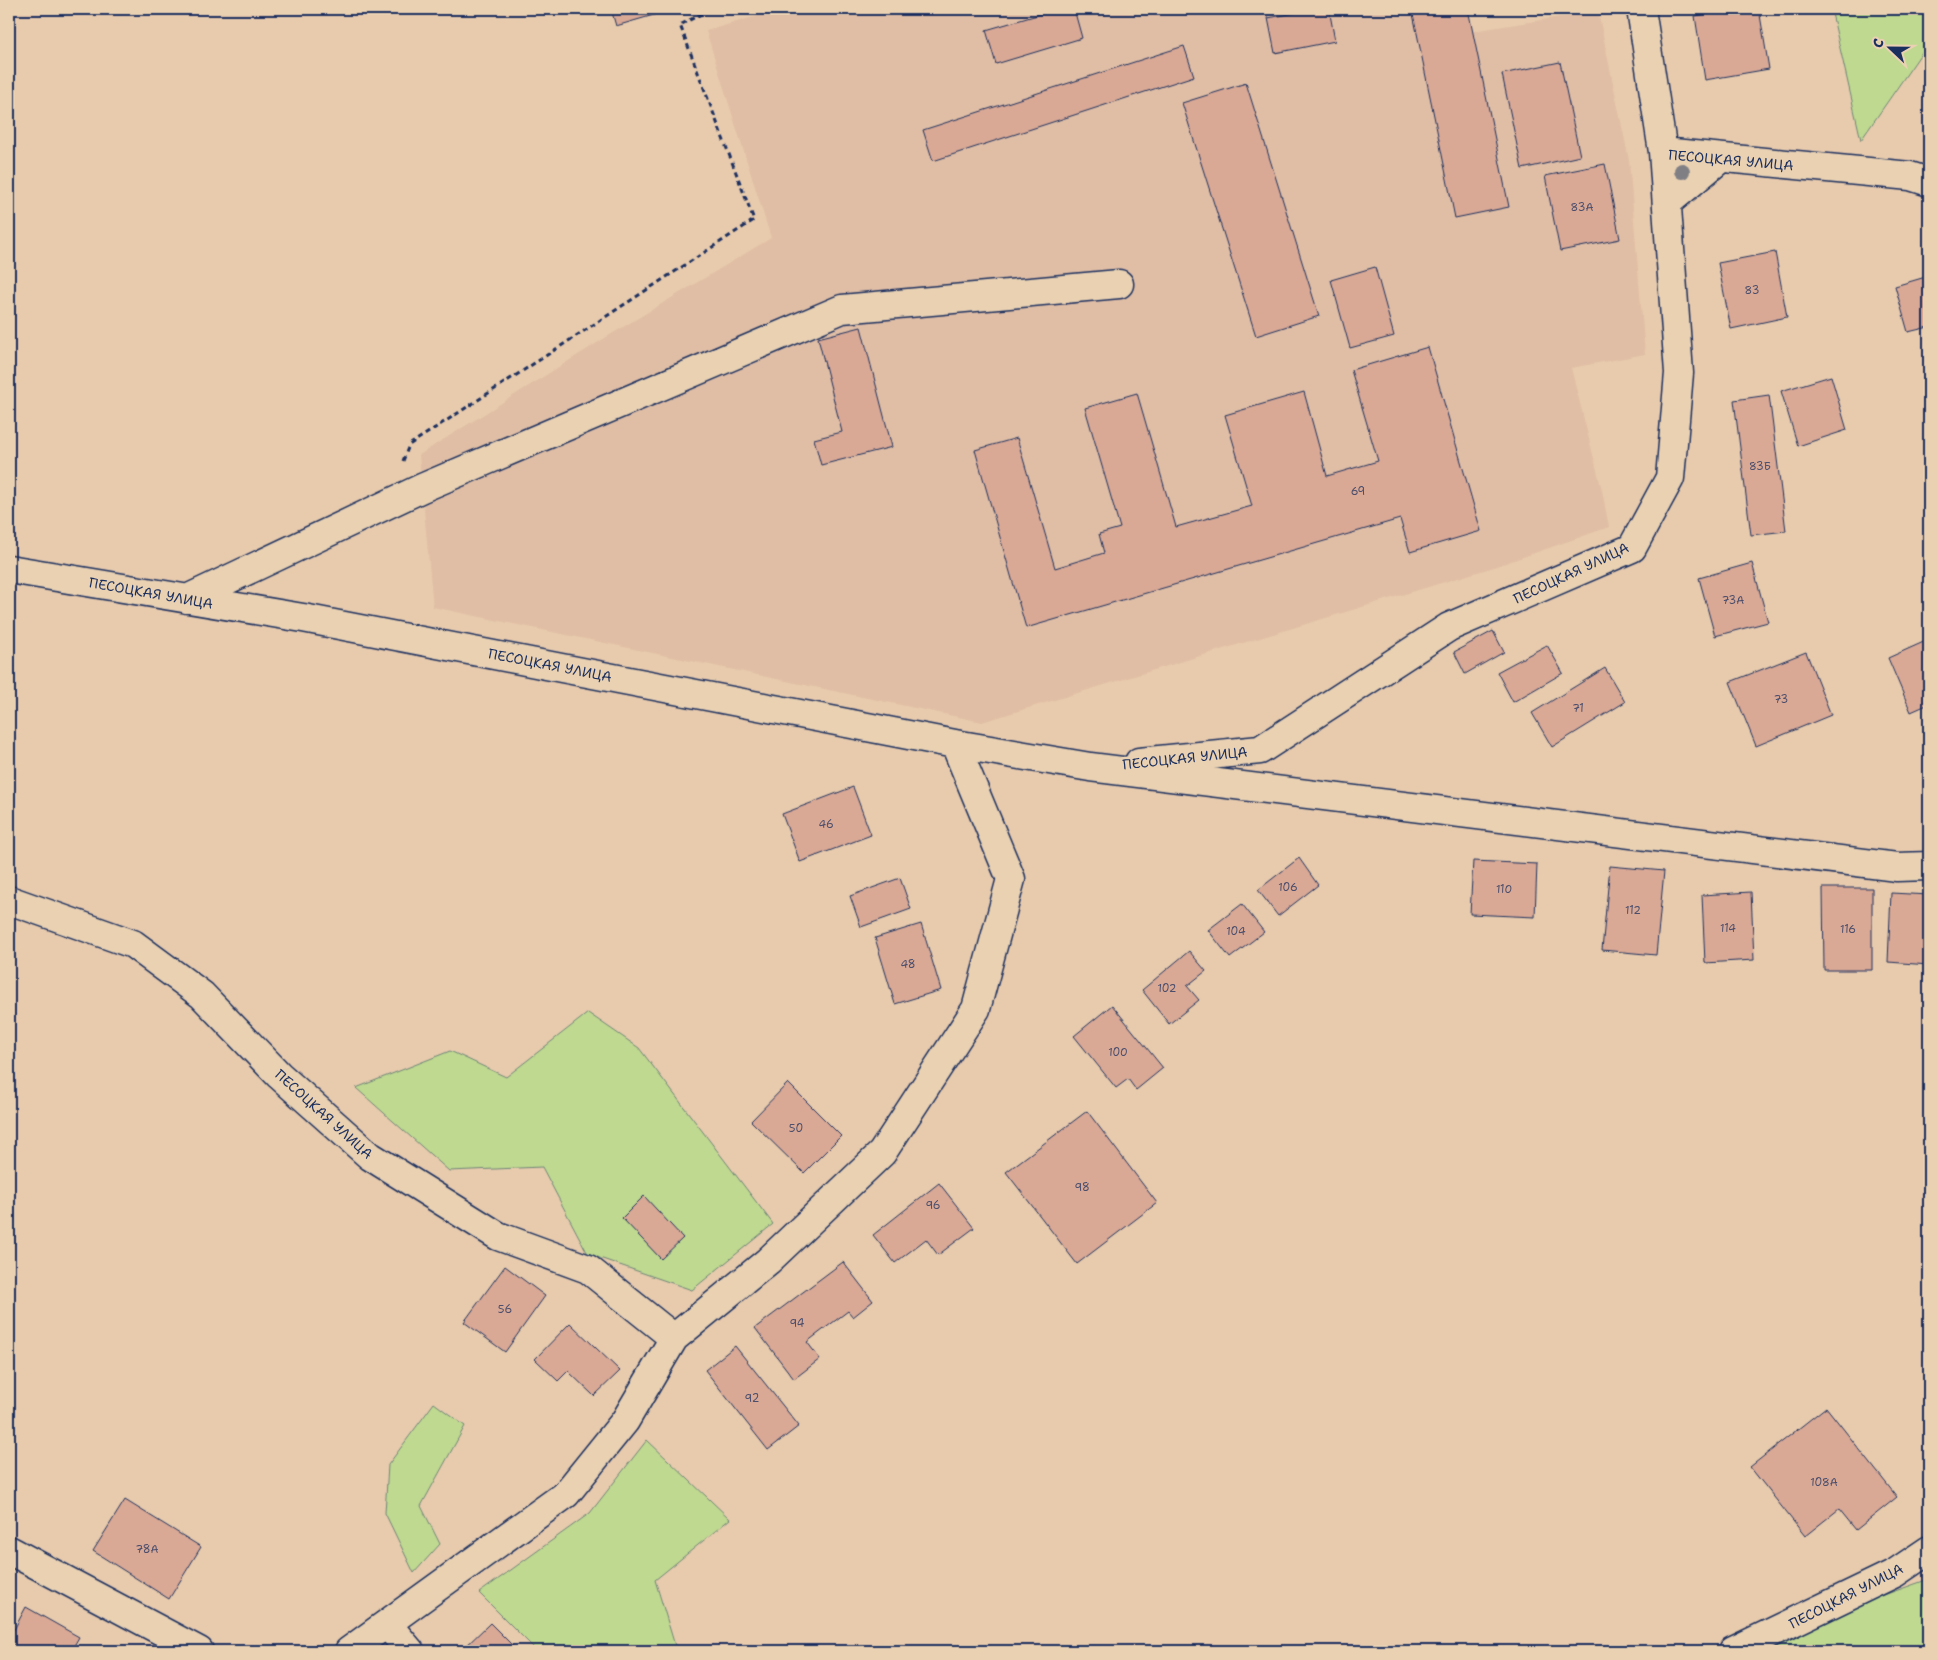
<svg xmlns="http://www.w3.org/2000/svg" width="1938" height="1660" viewBox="0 0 1938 1660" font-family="'Shantell Sans',sans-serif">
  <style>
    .built { fill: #e0bea5 }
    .green { fill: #bfd990; stroke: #6d8477 }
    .building { fill: #daa995; stroke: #1b2f5e }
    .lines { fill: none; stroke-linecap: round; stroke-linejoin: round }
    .minor-casing { stroke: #1b2f5e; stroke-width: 31 }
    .path { stroke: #1b2f5e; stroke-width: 3; stroke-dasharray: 5 4; stroke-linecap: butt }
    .minor { stroke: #e9d1b2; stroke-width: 28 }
    .tree { fill: #807f84 }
    .labels { text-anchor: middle; stroke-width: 5; stroke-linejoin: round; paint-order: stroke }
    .number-label { font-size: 11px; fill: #4b4e6c }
    .street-label { font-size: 14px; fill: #1b2f5e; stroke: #e9d1b2 }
  </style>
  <rect width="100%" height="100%" fill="#e8cbad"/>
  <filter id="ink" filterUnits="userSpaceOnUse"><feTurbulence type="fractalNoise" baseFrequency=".02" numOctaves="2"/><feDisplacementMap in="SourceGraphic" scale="10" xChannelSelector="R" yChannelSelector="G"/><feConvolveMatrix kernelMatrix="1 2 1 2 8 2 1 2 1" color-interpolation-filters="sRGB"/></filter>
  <g filter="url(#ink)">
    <path class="built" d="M781,9H1468L1473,31L1598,11L1629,160L1645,354L1571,368L1602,490L1609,527L1494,567L982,722L433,607L419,455L605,338L771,238L706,31Z"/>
    <path class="green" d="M1831,9H1929V42L1861,140Z
      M588,1013L639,1048L773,1224L692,1290L588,1254L542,1167L449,1171L356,1088L450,1051L506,1077Z
      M434,1403L465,1426L421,1506L440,1544L414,1573L385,1513L388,1465Z
      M647,1440L730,1519L655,1580L676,1649L672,1651H537L479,1593L590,1513Z
      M1929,1579V1651H1726Z"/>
    <path class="building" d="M611,9H663L664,12L616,26Z
      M1058,9H1074L1082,38L996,64L986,30Z
      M1317,9H1329L1335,41L1275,53L1268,18Z
      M1412,9H1468L1509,207L1455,218Z
      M1736,9H1759L1769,69L1705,80L1695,16Z
      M1184,46L1194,76L933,161L923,130Z
      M1560,62L1580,156L1522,169L1502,74Z
      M1246,83L1319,316L1256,336L1182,103Z
      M1605,164L1620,239L1560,251L1545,176Z
      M1775,252L1787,317L1731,329L1718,263Z
      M1375,267L1394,336L1350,348L1331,280Z
      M1929,276V327L1908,332L1895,286Z
      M861,327L892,447L821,465L814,439L842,432L818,338Z
      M1428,347L1481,531L1410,552L1400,519L1026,628L975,450L1017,438L1055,568L1104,553L1099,534L1120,528L1085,408L1137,393L1176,527L1252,506L1225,415L1304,392L1327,476L1378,461L1351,370Z
      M1831,376L1847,430L1798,446L1781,391Z
      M1769,395L1786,531L1751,535L1734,400Z
      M1752,563L1768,622L1715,636L1699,578Z
      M1493,631L1504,652L1465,674L1454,652Z
      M1928,640L1929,644V704L1911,712L1888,658Z
      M1547,645L1563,673L1513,702L1497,672Z
      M1806,652L1831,715L1756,746L1730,682Z
      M1605,668L1625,702L1552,747L1532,713Z
      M853,787L871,835L800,862L782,814Z
      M1299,858L1318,885L1278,916L1258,890Z
      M1473,861L1537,864L1535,917L1470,914Z
      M1610,866L1664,871L1656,955L1602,950Z
      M900,878L911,909L861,927L850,896Z
      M1823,888H1872V970H1824Z
      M1751,892L1754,960L1705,963L1702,895Z
      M1891,893L1929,895V965L1888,962Z
      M1242,904L1264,932L1230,958L1208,930Z
      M921,924L941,990L895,1004L875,938Z
      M1189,951L1206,971L1187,986L1199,1000L1169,1024L1142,990Z
      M1112,1005L1163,1068L1136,1090L1128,1079L1116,1088L1074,1036Z
      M788,1083L841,1136L804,1173L751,1121Z
      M1087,1111L1157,1203L1077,1264L1006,1172Z
      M939,1183L974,1228L938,1255L926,1239L895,1263L873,1235Z
      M644,1196L683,1238L661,1259L622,1218Z
      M843,1262L873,1301L853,1317L848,1311L807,1342L820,1359L794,1379L755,1328Z
      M505,1266L545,1296L505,1352L464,1322Z
      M570,1323L620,1371L594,1396L568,1371L558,1381L535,1359Z
      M735,1346L799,1426L768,1450L705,1370Z
      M1826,1407L1897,1497L1856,1530L1839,1509L1805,1536L1750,1467Z
      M125,1500L201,1547L169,1599L93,1551Z
      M26,1607L79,1637L71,1651H25L9,1643V1639Z
      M490,1623L518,1651H461Z"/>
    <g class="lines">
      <g class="minor-casing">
        <path id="minor" d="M1663,152L1910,176L1929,182
          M1667,203L1721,158
          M9,569L303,618L955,744L1090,767L1897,867L1929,866
          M187,599L422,488L842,309L1119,284
          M1139,762L1260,750L1449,627L1632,548L1670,478L1679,373L1663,152L1641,9
          M9,900L133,944L202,995L279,1075L370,1156L498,1236L588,1269L674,1338
          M9,1550L199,1651
          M387,1624L410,1651
          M349,1651L566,1494L625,1421L674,1338L768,1261L882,1153L976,1009L1011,879L955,744
          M1733,1651L1895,1573L1929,1550"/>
      </g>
      <path class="path" d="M403,461L409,445L754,220L680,25L711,9"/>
      <use href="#minor" class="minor"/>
    </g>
    <circle class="tree" cx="1682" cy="171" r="8"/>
  </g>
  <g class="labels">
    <g class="number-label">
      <text x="1582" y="211">83А</text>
      <text x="1752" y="294">83</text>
      <text x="1760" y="470">83Б</text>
      <text x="1358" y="495">69</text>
      <text x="1733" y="604">73А</text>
      <text x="1781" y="703">73</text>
      <text x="1578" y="712">71</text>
      <text x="826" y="828">46</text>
      <text x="1288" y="891">106</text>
      <text x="1504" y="893">110</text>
      <text x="1633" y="914">112</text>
      <text x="1728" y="932">114</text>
      <text x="1848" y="933">116</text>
      <text x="1236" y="935">104</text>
      <text x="908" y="968">48</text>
      <text x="1167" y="992">102</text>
      <text x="1118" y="1056">100</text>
      <text x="796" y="1132">50</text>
      <text x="1082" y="1191">98</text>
      <text x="933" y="1209">96</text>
      <text x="505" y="1313">56</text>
      <text x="797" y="1327">94</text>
      <text x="752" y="1402">92</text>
      <text x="1824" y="1486">108А</text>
      <text x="147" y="1553">78А</text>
    </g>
    <g class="street-label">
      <text transform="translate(1731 160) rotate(5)" y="5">ПЕСОЦКАЯ УЛИЦА</text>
      <text transform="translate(1571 573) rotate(-25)" y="5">ПЕСОЦКАЯ УЛИЦА</text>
      <text transform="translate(151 593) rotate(10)" y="5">ПЕСОЦКАЯ УЛИЦА</text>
      <text transform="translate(550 665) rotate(11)" y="5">ПЕСОЦКАЯ УЛИЦА</text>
      <text transform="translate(1185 758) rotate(-6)" y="5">ПЕСОЦКАЯ УЛИЦА</text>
      <text transform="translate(324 1114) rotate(42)" y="5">ПЕСОЦКАЯ УЛИЦА</text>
      <text transform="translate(1846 1596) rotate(-27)" y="5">ПЕСОЦКАЯ УЛИЦА</text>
    </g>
  </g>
  <rect width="1938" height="1660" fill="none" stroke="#e9d1b2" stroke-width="30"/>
  <rect x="15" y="15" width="1908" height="1630" fill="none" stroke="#1b2f5e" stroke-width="2" filter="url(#ink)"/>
  <g transform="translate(1890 48) rotate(292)" stroke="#e9d1b2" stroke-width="4" paint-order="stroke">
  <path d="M0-4L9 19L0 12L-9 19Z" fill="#1b2f5e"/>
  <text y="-8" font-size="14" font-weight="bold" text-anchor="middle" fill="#1b2f5e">С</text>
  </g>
</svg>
